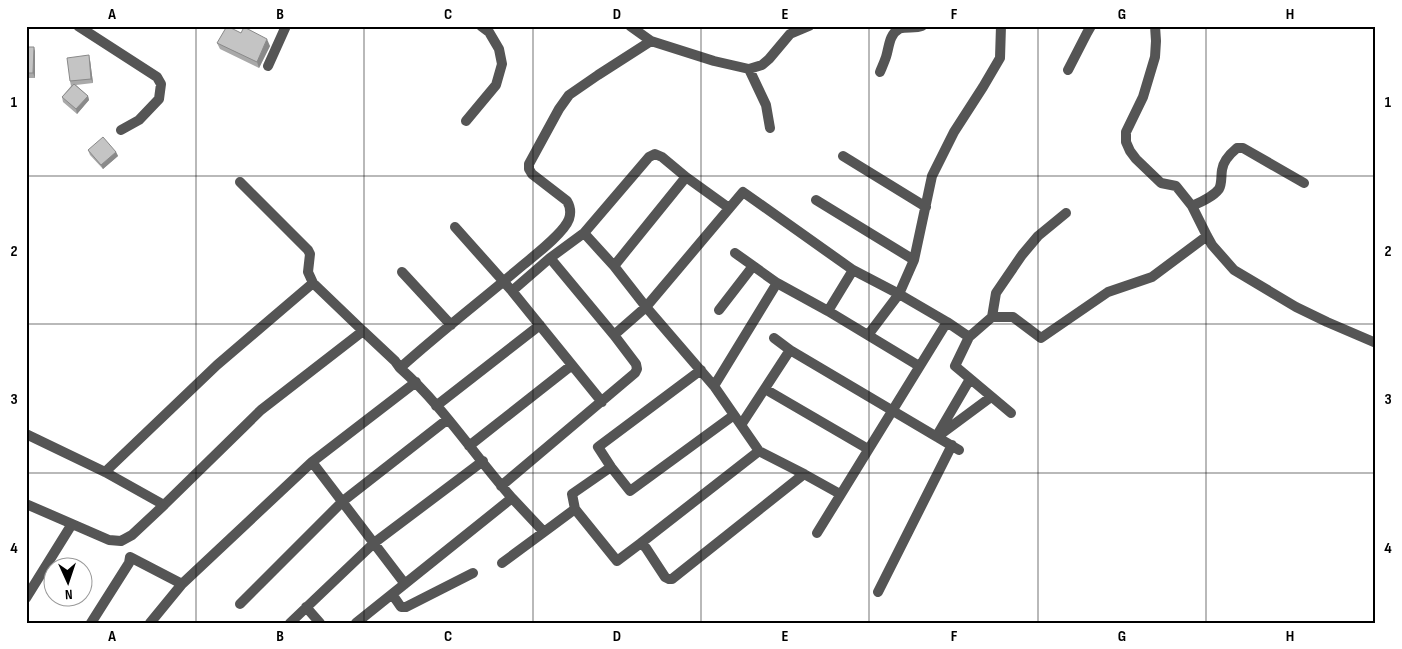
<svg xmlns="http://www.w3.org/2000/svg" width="1402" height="649" viewBox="0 0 1402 649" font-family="'Sofia Sans Condensed',sans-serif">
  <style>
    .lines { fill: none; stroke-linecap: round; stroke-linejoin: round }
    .street { stroke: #555; stroke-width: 10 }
    .wall { fill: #a9a9a9 }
    .shaded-wall { fill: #898989 }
    .building { fill: #c4c4c4; stroke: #898989 }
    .grid { fill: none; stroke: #000; stroke-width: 1; stroke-opacity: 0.55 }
    .neatline { fill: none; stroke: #000; stroke-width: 2 }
    .grid-label { font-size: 16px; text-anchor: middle; font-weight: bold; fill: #000 }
  </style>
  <rect width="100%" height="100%" fill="#fff"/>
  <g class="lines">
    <path class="street" d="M78,26L157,77L161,84L159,99L139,120L121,130
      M630,26L651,41L714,61L749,69L762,65L769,59L790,34L809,26
      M1155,26L1156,41L1155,57L1143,97L1126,132V142L1130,151L1136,159L1161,183L1176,186L1192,206L1207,236L1212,245L1234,270L1296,307L1327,322L1376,343
      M268,66L286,26
      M749,69L766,105L770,128
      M1068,70L1087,33L1091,26
      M880,72C882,67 884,63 886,57C889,48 889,34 899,29C906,26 915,29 922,26
      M466,121L496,85L502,64L499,49L489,32L481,26
      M843,156L926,207
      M240,182L308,250L310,254L308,272L313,283L363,331
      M816,200L914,260
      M1192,206C1201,202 1213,197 1219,189C1222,184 1221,176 1222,170C1223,161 1231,153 1237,148H1243L1304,183
      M455,227L512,291L602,402
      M584,233L649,157L655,154L662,157L686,177L729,208
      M735,253L777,283
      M550,258L614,335
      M614,266L686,177
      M402,272L451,325
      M719,310L753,266
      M828,311L919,366
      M992,317L996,293L1022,255L1038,236L1066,213
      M868,335L899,294L914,260L932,176L954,132L983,87L1000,58L1001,26
      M969,337L955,366L1011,413
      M774,338L790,350L959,450
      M701,370L598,447L611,467L630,491L734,415
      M714,386L777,283L828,311L853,270
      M765,389L868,449
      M436,406L540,325
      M741,425L790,350
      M939,432L970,379
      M26,434L105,472L164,505L132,535L121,541L109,540L26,504
      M937,437L991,397
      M469,446L572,365
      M105,472L217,365L313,283
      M804,474L840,494
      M501,486L635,373L637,369L636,364L614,335L646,307L614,266L584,233L550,258L512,291
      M512,498L544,532L575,509L617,561L641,543L646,548L665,577L669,579H672L804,474L759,451L714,386L646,307L743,192L853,270L899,294L947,322L969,337L992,317H1013L1041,338L1108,292L1152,277L1207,236
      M164,505L261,410L363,331L395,361L400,368C440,332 483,299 523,265C535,255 564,233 569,219C571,213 570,206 567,201L532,174L529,169V164L559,109L569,95L598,75L651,41
      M575,509L572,494L611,467
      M817,533L947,322
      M641,543L759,451
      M130,557L182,584L150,623
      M502,563L544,532
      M182,584L312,462
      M405,584L312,462L416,382
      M878,592L952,445
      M392,594L401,607H406L473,573
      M26,598L72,524
      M240,604L343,501L448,419
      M306,607L320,623
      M91,623L129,563L130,557
      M290,623L374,543L483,461
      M356,623L512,498C474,455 443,406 400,368"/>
  </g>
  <path class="wall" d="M241,33L270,46L259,68L220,49L217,43Z
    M26,47L35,51V78H26Z
    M90,60L93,83L76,85L88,96L89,100L77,114L63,102L62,97L71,86L70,81Z
    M88,150L116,152L118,156L103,169L90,155Z"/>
  <path class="shaded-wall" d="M267,39L270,46L259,68L257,62Z
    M34,47L35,51V78L33,73Z
    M89,55L90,60L93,83L91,79Z
    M88,96L89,100L77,114L76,109Z
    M116,152L118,156L103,169L101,165Z"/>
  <path class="building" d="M227,26L241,33L244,27L267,39L257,62L217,43Z
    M26,47H34L33,73H26Z
    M89,55L91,79L70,81L67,58Z
    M74,84L88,96L76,109L62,97Z
    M103,137L116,152L101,165L88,150Z"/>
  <path class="grid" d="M196,26V623M364,26V623M533,26V623M701,26V623M869,26V623M1038,26V623M1206,26V623M26,176H1376M26,324H1376M26,473H1376"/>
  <rect width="1402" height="649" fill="none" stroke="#ffffff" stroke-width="55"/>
  <g transform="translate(68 582) rotate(177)"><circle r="24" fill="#ffffff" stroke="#999999"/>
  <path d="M0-4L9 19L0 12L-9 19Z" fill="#000000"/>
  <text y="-8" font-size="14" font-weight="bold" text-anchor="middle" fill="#000000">N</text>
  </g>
  <rect x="28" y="28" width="1346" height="594" class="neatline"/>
  <g class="grid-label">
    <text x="112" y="19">A</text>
    <text x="280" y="19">B</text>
    <text x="448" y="19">C</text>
    <text x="617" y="19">D</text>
    <text x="785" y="19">E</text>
    <text x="954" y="19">F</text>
    <text x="1122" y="19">G</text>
    <text x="1290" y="19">H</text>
    <text x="14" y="107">1</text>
    <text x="1388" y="107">1</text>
    <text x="14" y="256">2</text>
    <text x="1388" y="256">2</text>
    <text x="14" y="404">3</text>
    <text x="1388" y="404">3</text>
    <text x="14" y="553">4</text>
    <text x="1388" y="553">4</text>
    <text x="112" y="641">A</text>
    <text x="280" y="641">B</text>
    <text x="448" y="641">C</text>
    <text x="617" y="641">D</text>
    <text x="785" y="641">E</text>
    <text x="954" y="641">F</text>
    <text x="1122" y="641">G</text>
    <text x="1290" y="641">H</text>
  </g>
</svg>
